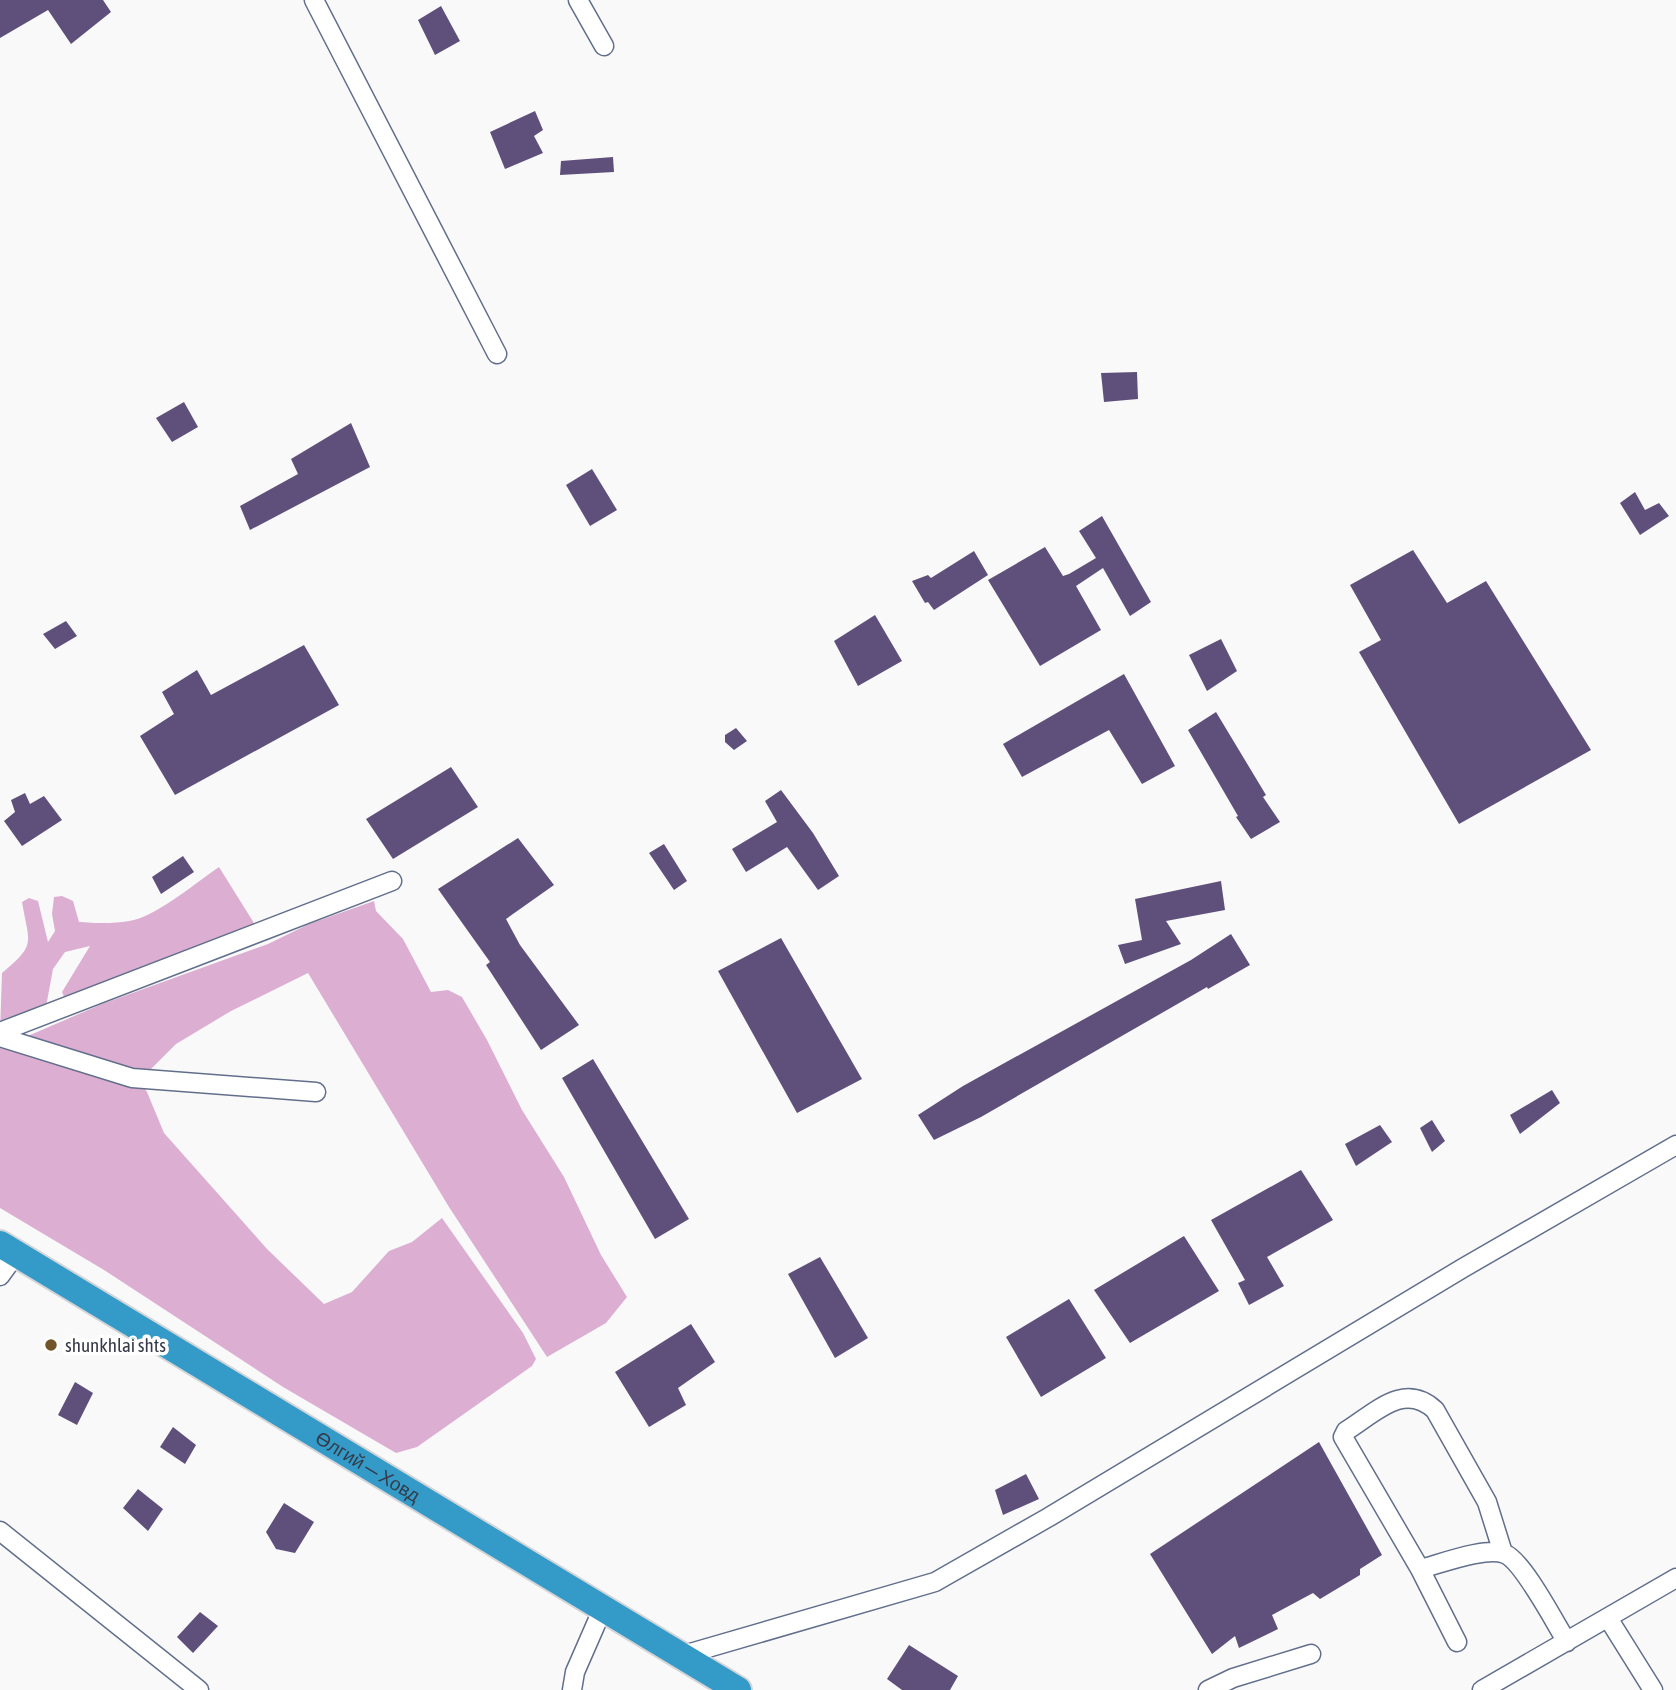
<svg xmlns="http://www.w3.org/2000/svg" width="1676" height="1690" viewBox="0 0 1676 1690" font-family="'Asap Condensed',sans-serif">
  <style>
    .forest { fill: #dcafd2 }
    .building { fill: #5f507b }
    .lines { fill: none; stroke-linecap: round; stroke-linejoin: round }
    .minor-casing { stroke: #626f8b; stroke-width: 21 }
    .highway-casing { stroke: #d3d4d7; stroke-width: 30 }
    .minor { stroke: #fff; stroke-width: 18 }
    .highway { stroke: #349bc9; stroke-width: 26 }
    .poi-dot { fill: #715428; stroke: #fff; stroke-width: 2.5 }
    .labels { text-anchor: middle; stroke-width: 7; stroke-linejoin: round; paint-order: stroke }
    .poi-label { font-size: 19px; fill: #353b48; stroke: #fff; text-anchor: start }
    .street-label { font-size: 19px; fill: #353b48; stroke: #fff }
  </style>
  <rect width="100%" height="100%" fill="#f9f9f9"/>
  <path class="forest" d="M219,867L262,936L68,1006L62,992L90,946L65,952L53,969L45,1012L0,1032L2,973C37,944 29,944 22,902L29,898L38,901L48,942L55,931L52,914L54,897L62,896L73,901L79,922C95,923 112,924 129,921C154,918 197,882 219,867Z
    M374,901L376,911L403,939L431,992L448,990L462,997L487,1040L522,1110L564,1177L601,1255L627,1297L606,1323L547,1357L449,1207L308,973L231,1011L176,1044L139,1081L147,1092L164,1133L267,1249L324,1304L352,1292L389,1251L412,1242L442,1218L523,1333L536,1359L532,1366L417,1447L396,1453L283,1387L104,1270L0,1208V1048L102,1004L268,944L309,924Z"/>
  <path class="building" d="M0,0H103L111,12L71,44L48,10L0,38Z
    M441,6L460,41L435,55L418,20Z
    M535,111L543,130L534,136L543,153L505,169L490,132Z
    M613,157L614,172L560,175L561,161Z
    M1137,372L1138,399L1104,402L1101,373Z
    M184,402L198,427L172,442L156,418Z
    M351,423L370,467L250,530L240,506L298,474L291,459Z
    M592,469L617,510L590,526L566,485Z
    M1635,492L1645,510L1659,503L1669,516L1640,535L1620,503Z
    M1102,516L1151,602L1130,616L1103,568L1076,586L1101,630L1040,666L988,580L1045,547L1063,576L1069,574L1096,558L1079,531Z
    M1413,550L1447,603L1486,581L1591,750L1459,824L1359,652L1381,640L1350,585Z
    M974,551L988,575L934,610L928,602L925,603L912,581L928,575L931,578Z
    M875,615L902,661L858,686L834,641Z
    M66,621L77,636L55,649L43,634Z
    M1221,639L1237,671L1207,691L1189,655Z
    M304,645L339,705L175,795L140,736L174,714L162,692L197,670L211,695Z
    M1124,674L1175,766L1142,784L1109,730L1022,777L1003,744Z
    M1216,712L1266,795L1263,797L1280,822L1251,839L1236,817L1238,816L1188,730Z
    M736,728L747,741L734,750L725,742V735Z
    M451,767L478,807L393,859L366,819Z
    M781,790L813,833L839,876L818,890L787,847L746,872L732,849L777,822L765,801Z
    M25,793L30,804L44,796L62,820L22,846L4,821L15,812L11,800Z
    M518,838L554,885L506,919L520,945L579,1025L541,1050L486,965L490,962L438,889Z
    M664,844L687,881L674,890L649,853Z
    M183,856L194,872L161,894L152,877Z
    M1221,881L1225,910L1166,921L1181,944L1125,964L1118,945L1142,940L1135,899Z
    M1231,934L1250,965L1208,989L1207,987L981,1117L934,1140L918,1115L963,1086L1191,960Z
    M781,938L862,1079L797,1113L718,971Z
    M593,1059L689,1219L655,1239L562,1078Z
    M1552,1090L1560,1103L1520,1134L1510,1115Z
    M1432,1120L1445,1141L1432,1152L1420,1128Z
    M1380,1125L1392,1142L1356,1166L1345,1144Z
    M1301,1170L1333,1220L1267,1257L1284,1286L1249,1305L1238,1283L1245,1280L1211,1220Z
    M1184,1236L1219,1291L1130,1343L1094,1290Z
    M820,1257L868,1338L835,1358L788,1274Z
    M1069,1299L1106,1358L1041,1397L1006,1337Z
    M691,1324L715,1362L678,1388L686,1405L649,1427L615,1372Z
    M75,1382L93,1393L77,1425L58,1415Z
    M173,1427L196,1445L185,1464L160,1447Z
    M1319,1442L1382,1555L1360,1569V1575L1320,1599L1313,1593L1272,1615L1278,1629L1239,1648L1235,1636L1212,1654L1150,1554Z
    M1026,1474L1039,1499L1003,1515L995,1490Z
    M138,1489L163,1509L148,1531L123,1508Z
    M284,1503L314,1522L295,1553L276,1549L266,1532Z
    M200,1612L218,1626L193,1653L177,1637Z
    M909,1645L958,1676L950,1690H902L887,1679Z"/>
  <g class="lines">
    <g class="minor-casing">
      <path id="minor" d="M314,0L497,354
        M578,0L604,46
        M0,1032L392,881
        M0,1037L132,1078L316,1092
        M0,1276L16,1254
        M0,1531L199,1690
        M1420,1569L1343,1437L1346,1431C1375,1413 1404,1381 1435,1410L1487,1502L1503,1553
        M1608,1618L1653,1690
        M1457,1642L1420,1569C1440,1564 1487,1546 1505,1554C1523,1561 1555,1623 1567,1642
        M680,1656L935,1582L1049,1517L1463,1268L1676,1145
        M572,1690L575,1672L603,1608
        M1208,1690L1233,1678L1311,1654
        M1482,1690L1676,1578"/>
    </g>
    <g class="highway-casing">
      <g id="highway">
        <path id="s1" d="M0,1244L738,1690"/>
      </g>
    </g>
    <use href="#minor" class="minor"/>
    <use href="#highway" class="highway"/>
  </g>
  <circle class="poi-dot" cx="51" cy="1345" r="7"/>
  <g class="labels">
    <g class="poi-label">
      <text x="65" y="1352">shunkhlai shts</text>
    </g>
    <g class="street-label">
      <text dy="7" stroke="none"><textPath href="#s1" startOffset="430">Өлгий — Ховд</textPath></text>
    </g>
  </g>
</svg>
